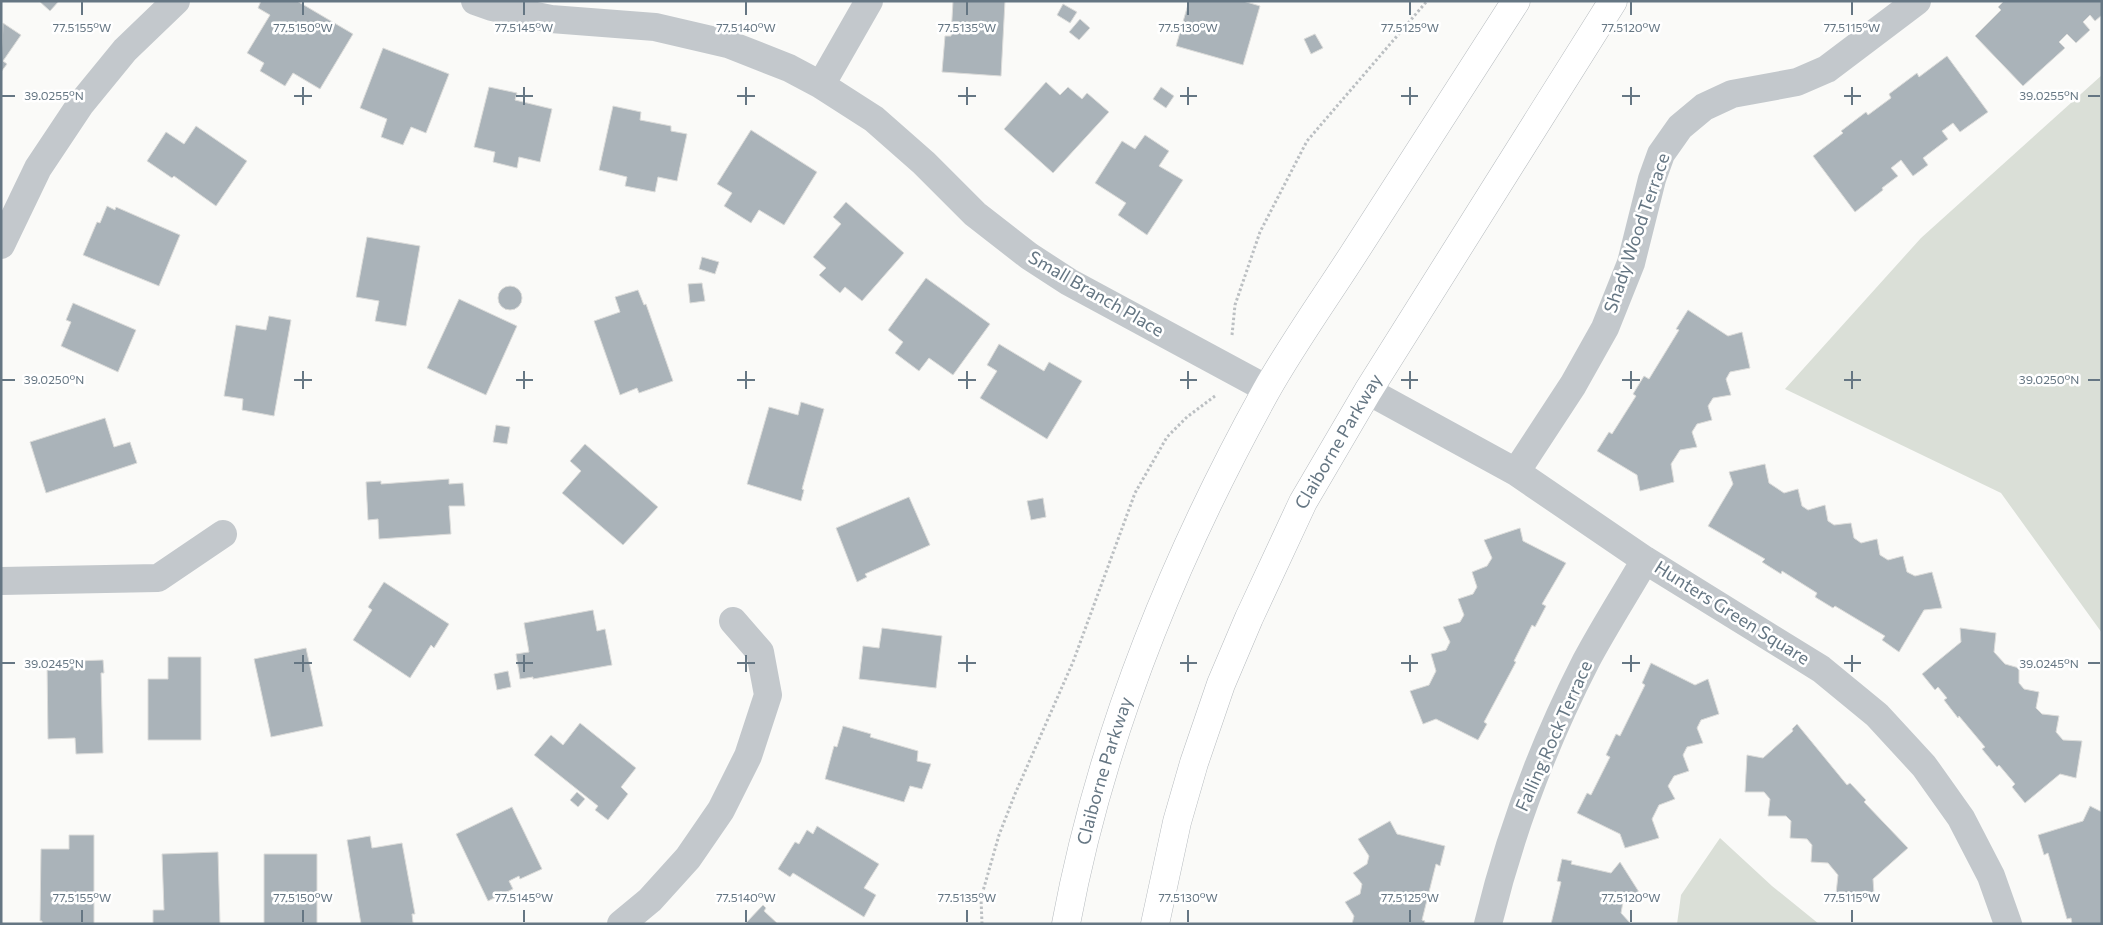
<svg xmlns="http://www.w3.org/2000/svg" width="2103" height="925" viewBox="0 0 2103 925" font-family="Commissioner,sans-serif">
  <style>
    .green { fill: #dadfd7 }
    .building { fill: #aab3b9; stroke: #dcdcda }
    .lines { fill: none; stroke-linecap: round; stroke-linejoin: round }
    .major-casing { stroke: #b5babe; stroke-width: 29 }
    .path { stroke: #bbbfc2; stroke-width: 3; stroke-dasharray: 2.5 2.5; stroke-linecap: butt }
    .minor { stroke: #c3c8cc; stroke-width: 28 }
    .major { stroke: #fff; stroke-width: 28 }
    .ticks { fill: none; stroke: #657683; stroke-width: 2 }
    .labels { text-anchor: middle; stroke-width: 5; stroke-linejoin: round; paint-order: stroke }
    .street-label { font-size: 18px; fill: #657683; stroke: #fff }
    .ticks-label { font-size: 12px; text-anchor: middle; fill: #657683; stroke: #fff; stroke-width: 5; stroke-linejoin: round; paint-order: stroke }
  </style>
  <rect width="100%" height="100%" fill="#fafaf8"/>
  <path class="green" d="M2102,75V633L2001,493L1785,389L1921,238Z
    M1720,838L1772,886L1819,924H1677L1681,895Z"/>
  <path class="building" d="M39,1H59L50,11Z
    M261,1H297L353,34L320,89L293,73L285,86L260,71L264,63L247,53L270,15L258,8Z
    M953,1H1005L1001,76L942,72L945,36H951Z
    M1189,1H1243L1260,6L1243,65L1176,46Z
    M2004,1H2102V15L2095,21L2090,15L2083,22L2090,30L2076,43L2067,34L2059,42L2065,48L2023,86L1975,36L2001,10L1998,7Z
    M1063,4L1077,12L1070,23L1057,15Z
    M1080,19L1090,28L1079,40L1069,32Z
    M3,23L21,35L3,61L7,64L1,72Z
    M1315,34L1323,48L1311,54L1304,39Z
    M383,48L449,74L426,133L411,127L403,145L381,137L387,119L360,108Z
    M1947,56L1988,112L1960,132L1953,123L1942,131L1948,139L1923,158L1928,165L1913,176L1901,160L1891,168L1898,176L1882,188L1883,190L1855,212L1813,156L1843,133L1841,131L1866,112L1868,115L1891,98L1889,94L1917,73L1919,77Z
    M1046,82L1060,95L1068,87L1082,99L1087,93L1109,112L1053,173L1004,129Z
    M489,87L517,93L515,100L552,109L540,162L519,157L517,168L493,162L495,152L474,147Z
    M1161,87L1174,96L1166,108L1153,99Z
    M613,106L641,112L640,120L671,126V131L687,134L677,181L658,177L655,192L625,186L627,177L599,170Z
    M196,126L247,161L216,206L174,176L172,178L147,161L166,132L184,144Z
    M751,130L817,172L784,225L759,210L751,223L724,206L732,193L717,184Z
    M1145,135L1169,151L1159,166L1183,180L1147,235L1118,215L1126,203L1095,183L1122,141L1135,149Z
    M846,202L904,253L862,301L845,287L840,293L819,275L826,268L813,257L841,224L833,217Z
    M107,206L115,210L116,207L180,235L159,286L83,255L97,222L100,223Z
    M367,237L420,246L406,326L375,321L379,301L356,297Z
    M702,257L719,262L715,274L699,269Z
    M926,278L990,324L953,375L929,358L919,371L895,353L903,342L888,330Z
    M702,283L705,301L690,303L688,284Z
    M498 298a12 12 0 1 1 24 0a12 12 0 1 1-24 0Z
    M638,290L644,305L646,304L673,381L639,393L637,388L620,395L594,321L620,312L615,297Z
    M459,299L517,326L486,395L427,368Z
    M73,303L136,330L118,372L61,346L71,322L66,320Z
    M1688,310L1728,336L1742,332L1750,368L1730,372L1726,379L1731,395L1713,398L1708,406L1712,420L1697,424L1692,432L1697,447L1680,450L1671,464L1674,482L1640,491L1637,475L1597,451L1609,432L1612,434L1636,396L1633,394L1644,376L1649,379L1679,330L1676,329Z
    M269,316L291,320L274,416L242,410L243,399L224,396L236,325L266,330Z
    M999,344L1044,371L1049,362L1082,381L1047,439L980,398L997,371L987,365Z
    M801,402L824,409L802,489L804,490L801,501L747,484L769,407L798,415Z
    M105,418L114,447L130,442L137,463L46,493L30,442Z
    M496,425L510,427L507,444L493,442Z
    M585,444L658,507L623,545L562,493L581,471L570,461Z
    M1765,464L1769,483L1784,493L1798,489L1802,506L1808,510L1825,505L1828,521L1834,525L1851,523L1854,538L1861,543L1877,539L1880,555L1888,560L1903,556L1907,572L1915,576L1932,572L1942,608L1924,610L1899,652L1882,640L1885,636L1835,606L1833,608L1815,597L1817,593L1782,571L1781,574L1762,562L1765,559L1708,526L1733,484L1729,472Z
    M449,479V484L463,483L465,506H449L451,534L379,539L378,519L368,520L366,482L381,481V484Z
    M909,497L930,545L865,574L867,577L857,582L836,528Z
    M1043,498L1046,517L1031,520L1027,501Z
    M1520,528L1523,541L1566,563L1542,604L1546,606L1535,627L1532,625L1514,661L1516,662L1484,722L1487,724L1478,740L1436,719L1423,724L1410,691L1429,685L1436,671L1431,654L1446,650L1450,642L1443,627L1460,622L1464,615L1458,599L1473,594L1477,587L1472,572L1487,566L1492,558L1484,540Z
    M384,582L449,624L434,648L431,645L410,678L353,640L372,610L368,607Z
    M593,610L597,631L605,629L612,665L533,679V677L520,679L516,654L529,652L524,623Z
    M882,628L942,636L936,688L859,679L863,646L879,648Z
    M1960,628L1996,633L1994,652L2005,664L2019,668V683L2024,689L2039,692L2036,708L2042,714L2059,716L2056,732L2063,740L2082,741L2076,778L2060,774L2025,803L2012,787L2015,784L1999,765L1997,767L1982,749L1985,747L1959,716L1958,718L1944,700L1947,698L1938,687L1935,690L1922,674L1961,642Z
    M306,648L323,726L271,737L254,659Z
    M168,657H201V740H148V679H168Z
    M103,660L104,673H101L103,753L76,754L75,738L48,739L47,662Z
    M1651,663L1695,685L1708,679L1719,714L1701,720L1697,728L1703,743L1687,747L1683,755L1689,771L1674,776L1668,786L1675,799L1659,805L1652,819L1659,838L1625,848L1620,834L1577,813L1587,793L1591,795L1610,757L1606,755L1616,734L1620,736L1645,685L1642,683Z
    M508,671L511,687L497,690L494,674Z
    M580,723L636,768L621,787L628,794L608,820L595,810L598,806L534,755L551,735L563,745Z
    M1797,724L1847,785L1850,783L1866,800L1864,802L1908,848L1873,879L1874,894H1836L1838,875L1828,863L1811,862L1812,845L1807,839L1790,838L1791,821L1786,816H1768L1770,799L1764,792H1745L1747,755L1763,758L1793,731L1792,729Z
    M843,726L871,734L870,737L918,751L917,761L931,764L922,789L910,786L904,802L825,779L834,746L837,747Z
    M577,792L585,799L578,807L570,800Z
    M2090,806L2102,812V924H2072L2071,918L2067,919L2048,853L2044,855L2038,835L2083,821Z
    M512,807L542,869L520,879L519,876L509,881L513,889L488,901L456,834Z
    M1390,821L1397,834L1445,846L1440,866L1436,864L1422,920L1425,921L1424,924H1352L1354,916L1345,902L1360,894L1362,884L1353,873L1367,864L1369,856L1358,839Z
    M817,826L879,864L864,888L876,895L864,917L793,873L790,877L778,869L795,842L799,844L807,830L813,834Z
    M69,835H94V924H42V921H40L41,849H69Z
    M370,836L372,848L402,843L415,914H412L413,923L361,924L347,840Z
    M218,852L220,924H153V910H164L162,854Z
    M264,854H317V924H264Z
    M1562,859L1572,861L1571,864L1611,873L1620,862L1639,892L1623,902L1621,913L1631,924H1551L1561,882L1557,881Z
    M763,905L766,908L764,911L778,924H745Z"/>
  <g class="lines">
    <g class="major-casing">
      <g id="major">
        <path id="s1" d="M1066,924C1101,736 1174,557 1266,391C1293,343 1326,297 1356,250C1409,167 1463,84 1516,1"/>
        <path id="s2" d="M1155,924L1177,822L1194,763L1221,684L1249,618L1303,502L1368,391L1613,1"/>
      </g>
    </g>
    <path class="path" d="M1232,335L1235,305L1260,232L1307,141L1427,1
      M982,924L981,898L999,835L1015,794L1073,662L1135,493L1167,437L1187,417L1215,396"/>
    <path class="minor" d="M475,1L492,7L551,19L655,27L728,44L789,68L821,85L874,119L924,163L975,214L1029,256L1069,282L1267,389
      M821,85L869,1
      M1,245L38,168L80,105L125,50L176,1
      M1368,391L1516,472L1645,560L1821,669L1877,715L1924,766L1961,818L1991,876L2008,924
      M1516,472L1573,385L1605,328L1631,263L1652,179L1661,154L1680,127L1704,107L1732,94L1797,82L1827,69L1917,1
      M1,581L158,578L223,534
      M621,924L650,900L688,858L721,810L748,756L768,695L760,652L733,621
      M1488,924C1510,833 1543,745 1586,661C1604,627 1626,593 1645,560"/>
    <use href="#major" class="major"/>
  </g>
  <path class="ticks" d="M82,2V15M303,2V15M524,2V15M746,2V15M967,2V15M1188,2V15M1410,2V15M1631,2V15M1852,2V15M303,87V105M524,87V105M746,87V105M967,87V105M1188,87V105M1410,87V105M1631,87V105M1852,87V105M2,96H15M294,96H312M516,96H533M737,96H755M958,96H976M1180,96H1197M1401,96H1418M1622,96H1640M1844,96H1861M2088,96H2100M303,371V389M524,371V389M746,371V389M967,371V389M1188,371V389M1410,371V389M1631,371V389M1852,371V389M2,380H15M294,380H312M516,380H533M737,380H755M958,380H976M1180,380H1197M1401,380H1418M1622,380H1640M1844,380H1861M2088,380H2100M303,655V672M524,655V672M746,655V672M967,655V672M1188,655V672M1410,655V672M1631,655V672M1852,655V672M2,663H15M294,663H312M516,663H533M737,663H755M958,663H976M1180,663H1197M1401,663H1418M1622,663H1640M1844,663H1861M2088,663H2100M82,910V922M303,910V922M524,910V922M746,910V922M967,910V922M1188,910V922M1410,910V922M1631,910V922M1852,910V922"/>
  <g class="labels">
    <g class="street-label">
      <text transform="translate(1637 233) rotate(-71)" y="6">Shady Wood Terrace</text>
      <text transform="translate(1096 294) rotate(30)" y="6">Small Branch Place</text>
      <text dy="6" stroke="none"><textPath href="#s2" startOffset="519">Claiborne Parkway</textPath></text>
      <text transform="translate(1732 613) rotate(32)" y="6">Hunters Green Square</text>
      <text transform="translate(1554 736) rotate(-66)" y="6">Falling Rock Terrace</text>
      <text dy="6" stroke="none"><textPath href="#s1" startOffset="158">Claiborne Parkway</textPath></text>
    </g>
  </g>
  <g class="ticks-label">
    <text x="82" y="32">77.5155°W</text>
    <text x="303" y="32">77.5150°W</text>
    <text x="524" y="32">77.5145°W</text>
    <text x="746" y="32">77.5140°W</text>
    <text x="967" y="32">77.5135°W</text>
    <text x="1188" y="32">77.5130°W</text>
    <text x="1410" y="32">77.5125°W</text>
    <text x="1631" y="32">77.5120°W</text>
    <text x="1852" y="32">77.5115°W</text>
    <text x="54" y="100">39.0255°N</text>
    <text x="2049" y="100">39.0255°N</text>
    <text x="54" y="384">39.0250°N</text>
    <text x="2049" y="384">39.0250°N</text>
    <text x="54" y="668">39.0245°N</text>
    <text x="2049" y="668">39.0245°N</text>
    <text x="82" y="902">77.5155°W</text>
    <text x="303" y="902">77.5150°W</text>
    <text x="524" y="902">77.5145°W</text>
    <text x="746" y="902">77.5140°W</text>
    <text x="967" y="902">77.5135°W</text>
    <text x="1188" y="902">77.5130°W</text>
    <text x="1410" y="902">77.5125°W</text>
    <text x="1631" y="902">77.5120°W</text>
    <text x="1852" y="902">77.5115°W</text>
  </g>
  <rect width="2103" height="925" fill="none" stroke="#657683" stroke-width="5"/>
</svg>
